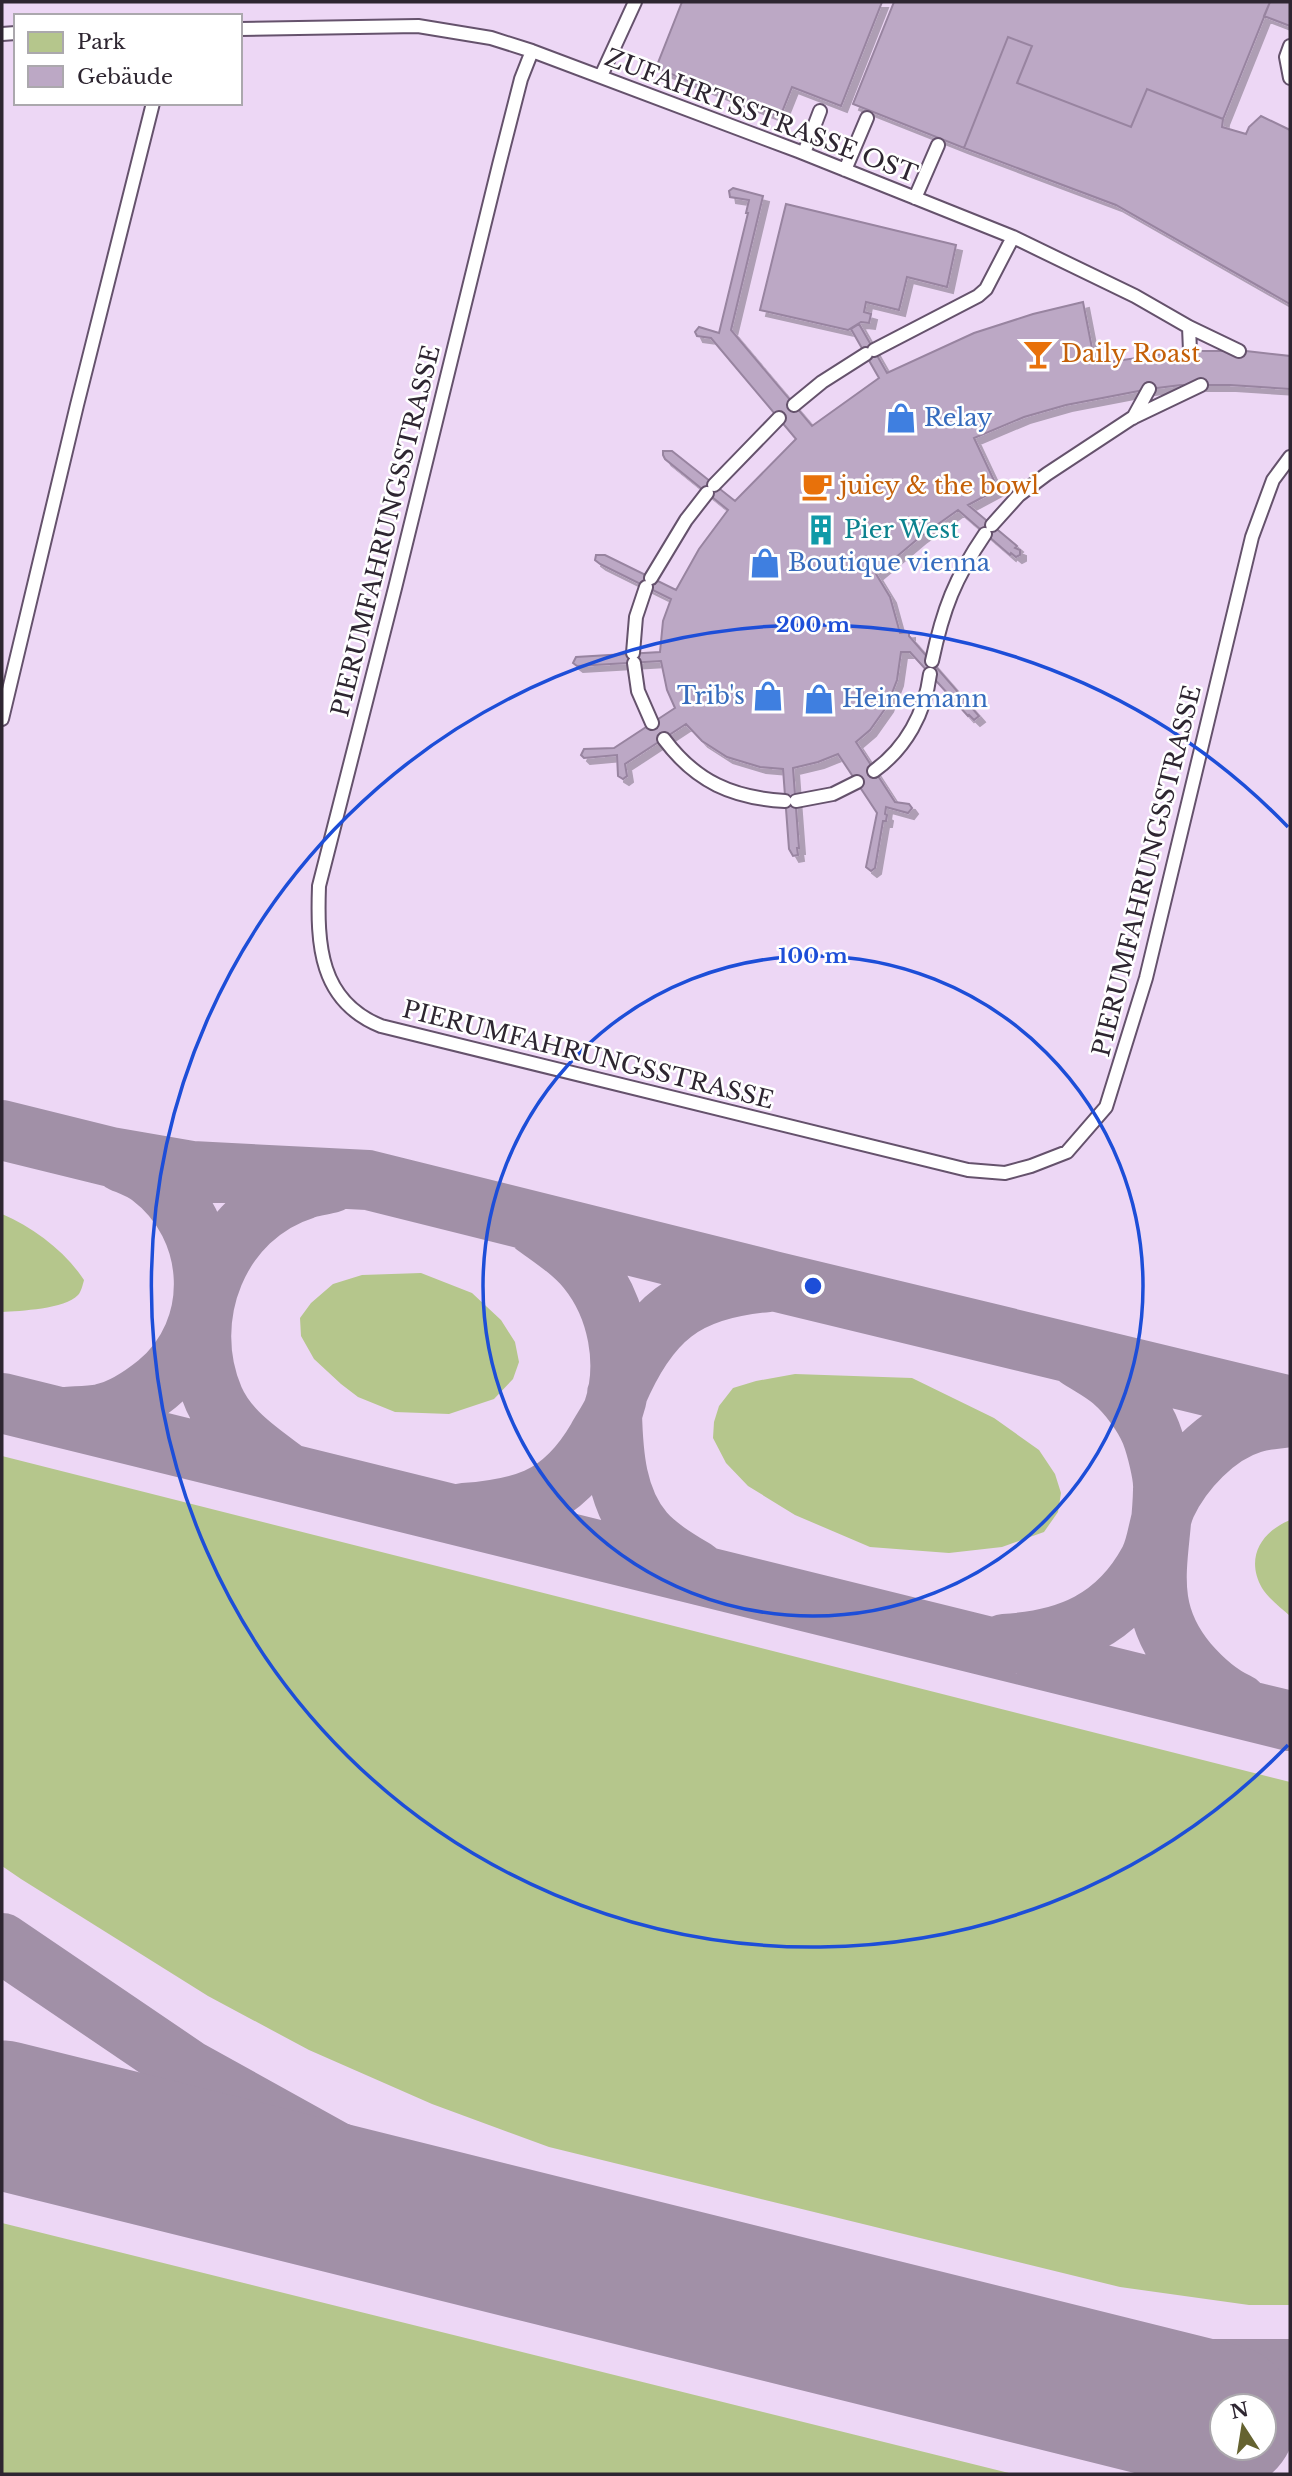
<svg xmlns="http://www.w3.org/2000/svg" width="1292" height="2476" viewBox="0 0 1292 2476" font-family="'Libre Baskerville',serif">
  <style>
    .green { fill: #b5c68c }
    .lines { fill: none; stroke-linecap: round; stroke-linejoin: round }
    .taxiway { stroke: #a190a7; stroke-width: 60 }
    .runway { stroke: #a190a7; stroke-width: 149 }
    .building { fill: #bca8c5; stroke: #9884a0; stroke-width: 2; filter: url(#shadow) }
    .service-casing { stroke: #65526c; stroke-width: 16 }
    .service { stroke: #fff; stroke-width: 12 }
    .ring { fill: none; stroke: #1d4ed8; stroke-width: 3.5 }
    .labels { text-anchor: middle; stroke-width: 5; stroke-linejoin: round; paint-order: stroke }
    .street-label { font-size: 24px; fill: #2e2631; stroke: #fff }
    .food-label { font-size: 24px; fill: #c56008; stroke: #fff; text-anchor: start }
    .shop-label { font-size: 24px; fill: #366cbe; stroke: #fff; text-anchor: start }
    .culture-label { font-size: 24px; fill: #0d838f; stroke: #fff; text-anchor: start }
    .centre { fill: #1d4ed8; stroke: #fff; stroke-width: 3.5 }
    .ring-label { font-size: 21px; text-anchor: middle; font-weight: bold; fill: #1d4ed8; stroke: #fff; stroke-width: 5; stroke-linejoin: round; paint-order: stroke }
  </style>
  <defs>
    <filter id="shadow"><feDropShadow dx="6" dy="6" stdDeviation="0" flood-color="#0004"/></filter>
  </defs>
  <rect width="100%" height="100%" fill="#edd7f5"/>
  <path class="green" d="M2,1214C34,1228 65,1251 84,1280C83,1284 81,1292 78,1295C65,1309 20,1311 2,1312Z
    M421,1273L472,1293L501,1320L515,1342L519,1362L513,1379L494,1399L449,1414L395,1412L358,1397L341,1384L314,1359L301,1336L300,1318L311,1303L333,1284L362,1275Z
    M795,1374L912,1378L994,1418L1039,1450L1055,1474L1061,1493L1058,1512L1044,1532L1002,1547L949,1553L870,1547L795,1515L748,1486L726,1463L713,1438L714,1422L719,1406L733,1388L756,1381Z
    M2,1456L1290,1782V2305H1249L1120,2287L549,2147L432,2104L309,2050L208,1996L21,1879L2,1866Z
    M1290,1520V1616C1281,1608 1268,1598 1262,1588C1245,1558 1261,1532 1290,1520Z
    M2,2223L1013,2474H2Z"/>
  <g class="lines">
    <path class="taxiway" d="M2,1130L111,1157L192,1171L368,1180L773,1281L1290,1406
      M1077,1357C1089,1365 1103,1372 1113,1381C1127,1393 1144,1415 1151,1433C1156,1446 1164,1476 1163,1490C1162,1556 1139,1605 1188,1663C1202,1679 1218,1694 1238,1703
      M617,1394C649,1319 685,1289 768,1282
      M2,1403L1290,1721
      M612,1413C613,1454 616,1499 644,1532C658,1548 679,1560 697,1571
      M64,1417C76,1416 89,1416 101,1414C121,1410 142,1396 157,1384C223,1330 218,1227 150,1176C142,1170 131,1166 122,1162
      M285,1471C258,1451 228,1431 214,1399C179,1318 218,1216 305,1189C313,1186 323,1185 331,1183
      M464,1513C490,1511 514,1508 537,1498C563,1486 583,1463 597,1439C602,1430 609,1420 613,1411C629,1364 618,1307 587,1269C572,1251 553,1239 534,1225
      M1004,1644C1068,1640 1117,1620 1149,1561C1158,1544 1158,1523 1166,1505C1182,1471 1216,1434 1253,1423C1265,1419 1278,1419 1290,1417
      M2,1943L189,2070L335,2151L490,2220L654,2277
      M860,2328L1181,2369H1290"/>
    <path class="runway" d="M2,2115L1222,2418"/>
  </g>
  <path class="building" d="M682,2H882L841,106L792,87L780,117L656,68Z
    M894,2H1270L1223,119L1147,89L1131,127L1017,83L1032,46L1008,37L964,148L853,104Z
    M1270,2H1290V26L1264,16Z
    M1008,37L1032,46L1017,83L1131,127L1147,89L1223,119L1222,127L1246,134L1249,127L1261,116L1290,130V304L1116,205L964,148Z
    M733,188L763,196L731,330L812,426L879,378L851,329L859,324L887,373L974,333L1033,314L1083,302L1095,364L1186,351H1246L1290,356V389L1230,385H1181L1149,389L1066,405L1024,417L974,438L998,489L968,505L1017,546L1015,548L1020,550V555L1016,557L1011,553L1010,555L958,510L920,537L876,574L890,597L900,633L909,632V636L979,716L974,720L969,715L968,716L910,652H901L897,680L887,706L870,730L856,742L895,802L909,804L912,808L908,813L886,807L885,814L887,815L886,821H883L875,868L871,871L866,867L877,813L838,754L818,762L793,768L799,848H797L798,855L793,856L789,849L783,769L760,767L727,757L702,741L686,724L625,764L627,776L623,779L618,776L617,755L584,758L581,755L584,749L614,748L675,708L667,690L661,661L577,666L573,663L576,657L660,652L663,621L671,599L600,564L595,560L596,555H605L676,590L699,549L728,510L665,459L663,455V451H672L735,501L796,439L711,338L697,336L695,332L699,327L719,333L748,213H746L749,200L730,197L729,191Z
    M786,204L956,245L947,287L907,277L899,310L866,302L864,312L871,314L869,323L861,322L848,330L760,310Z"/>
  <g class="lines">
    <g class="service-casing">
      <path id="service" d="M240,29L418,26L491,38L532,51L798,151L1013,237L1135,296L1189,327L1239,351
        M2,34L16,33
        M1290,46L1286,57L1290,78
        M532,51L521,79L499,165L395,588L319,886C317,944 319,1001 381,1026L968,1170L1005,1173L1031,1166L1067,1152L1106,1107L1146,978L1252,537L1273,480L1290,457
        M601,76L635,2
        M804,153L820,111
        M845,170L867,118
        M915,198L938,145
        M1189,327L1190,351
        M874,350L978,296L986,289L1013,237
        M794,405L822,382L866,354
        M1133,418L1149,389
        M714,485L779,418
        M992,525L1019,495L1047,474L1132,418L1201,385
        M651,578L686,520L707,493
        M633,653L636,617L646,587
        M932,661C943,609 955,578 985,534
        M634,663L638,691L652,723
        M2,719L77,405L153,103
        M664,739C696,782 733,798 785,801
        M874,771C906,748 925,713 930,674
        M796,801L833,794L857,782"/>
    </g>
    <use href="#service" class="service"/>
  </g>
  <g class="ring">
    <circle cx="813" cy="1286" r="330"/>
    <path d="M1288 1745A661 661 0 1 1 1288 827"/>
  </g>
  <defs>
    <g id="bar-bare" transform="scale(2.415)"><path d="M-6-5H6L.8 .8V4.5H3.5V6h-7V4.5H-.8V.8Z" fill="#e8710a" stroke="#fff" stroke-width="2.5" paint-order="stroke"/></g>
    <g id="shop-bare" transform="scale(2.415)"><path d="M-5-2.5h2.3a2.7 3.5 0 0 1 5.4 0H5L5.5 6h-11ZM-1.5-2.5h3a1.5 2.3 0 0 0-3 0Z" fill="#3f7fe0" stroke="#fff" stroke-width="2.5" paint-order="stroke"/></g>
    <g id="cafe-bare" transform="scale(2.415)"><path d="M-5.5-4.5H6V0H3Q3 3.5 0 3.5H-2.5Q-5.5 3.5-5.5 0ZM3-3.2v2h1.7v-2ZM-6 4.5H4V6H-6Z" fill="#e8710a" stroke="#fff" stroke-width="2.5" paint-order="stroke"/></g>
    <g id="building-bare" transform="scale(2.415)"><path d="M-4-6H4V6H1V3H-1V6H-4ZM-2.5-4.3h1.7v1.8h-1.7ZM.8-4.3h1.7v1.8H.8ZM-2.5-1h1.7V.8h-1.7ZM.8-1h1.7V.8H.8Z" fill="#0f9aa8" stroke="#fff" stroke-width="2.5" paint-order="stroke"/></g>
  </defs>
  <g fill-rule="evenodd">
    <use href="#bar-bare" x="1038" y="354"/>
    <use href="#shop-bare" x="901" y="418"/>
    <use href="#cafe-bare" x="817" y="486"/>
    <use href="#building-bare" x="821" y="530"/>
    <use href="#shop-bare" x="765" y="563"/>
    <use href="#shop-bare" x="768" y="696"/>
    <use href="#shop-bare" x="819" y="699"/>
  </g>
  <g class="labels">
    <g class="street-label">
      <text transform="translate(761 116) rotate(21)" y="8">ZUFAHRTSSTRASSE OST</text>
      <text transform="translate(386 531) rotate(-76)" y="8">PIERUMFAHRUNGSSTRASSE</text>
      <text transform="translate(1147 871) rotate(-76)" y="8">PIERUMFAHRUNGSSTRASSE</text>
      <text transform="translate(588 1055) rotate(14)" y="8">PIERUMFAHRUNGSSTRASSE</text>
    </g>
    <g class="food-label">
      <text x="1061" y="362">Daily Roast</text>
      <text x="840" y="494">juicy &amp; the bowl</text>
    </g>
    <g class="shop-label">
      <text x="924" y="426">Relay</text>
      <text x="788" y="571">Boutique vienna</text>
      <text x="745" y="704" text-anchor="end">Trib's</text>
      <text x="842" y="707">Heinemann</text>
    </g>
    <g class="culture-label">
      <text x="844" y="538">Pier West</text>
    </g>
  </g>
  <circle cx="813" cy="1286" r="10" class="centre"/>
  <g class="ring-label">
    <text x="813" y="632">200 m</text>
    <text x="813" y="963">100 m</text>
  </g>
  <rect width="1292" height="2476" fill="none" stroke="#2e2631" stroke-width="7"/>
  <rect x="14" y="14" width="228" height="91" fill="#ffffff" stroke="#aba8ad" stroke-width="2"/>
  <rect x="28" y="32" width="35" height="21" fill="#b5c68c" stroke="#aba8ad" stroke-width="2"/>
  <text x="77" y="49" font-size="21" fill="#2e2631">Park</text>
  <rect x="28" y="66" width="35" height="21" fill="#bca8c5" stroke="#aba8ad" stroke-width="2"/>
  <text x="77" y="84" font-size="21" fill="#2e2631">Gebäude</text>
  <g transform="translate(1243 2427) rotate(348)"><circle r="33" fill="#ffffff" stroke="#aba8ad" stroke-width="2"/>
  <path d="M0-5L12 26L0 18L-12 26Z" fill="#656330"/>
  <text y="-10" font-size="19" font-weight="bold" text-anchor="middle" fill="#2e2631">N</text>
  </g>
</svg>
